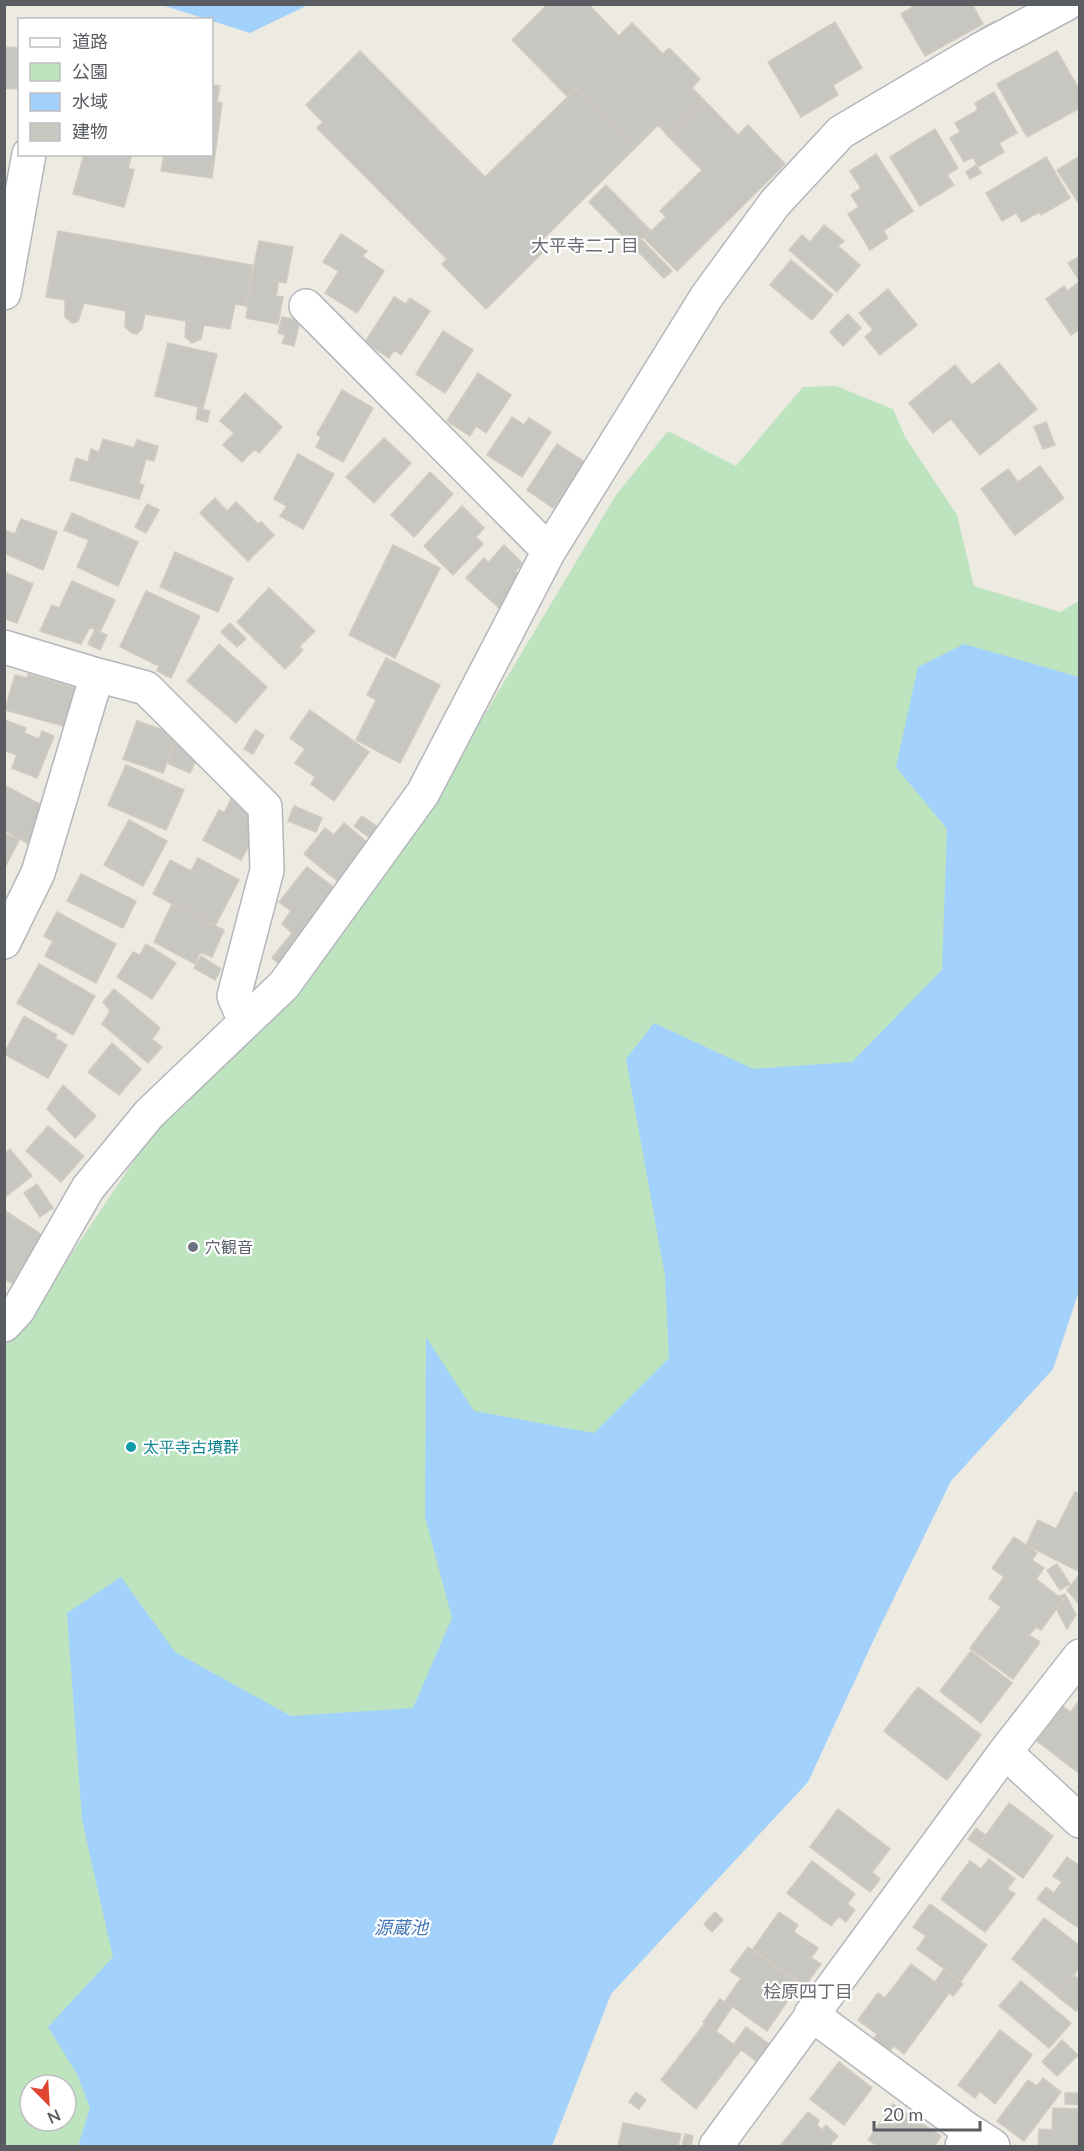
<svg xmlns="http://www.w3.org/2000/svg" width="1084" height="2151" viewBox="0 0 1084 2151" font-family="Lato,'Noto Sans JP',sans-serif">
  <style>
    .green { fill: #bee3bf; fill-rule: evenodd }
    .water { fill: #a2d1fb }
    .building { fill: #c8c6c0; stroke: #d0cbc0; stroke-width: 1.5 }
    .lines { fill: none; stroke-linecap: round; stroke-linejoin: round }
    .minor-casing { stroke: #b4b6bb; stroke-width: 36 }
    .minor { stroke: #fff; stroke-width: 33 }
    .worship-dot { fill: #6b7280; stroke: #fff; stroke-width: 2 }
    .culture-dot { fill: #0f9aa8; stroke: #fff; stroke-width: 2 }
    .labels { text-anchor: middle; stroke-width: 4.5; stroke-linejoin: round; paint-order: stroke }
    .worship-label { font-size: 16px; fill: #5b616d; stroke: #fff; text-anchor: start }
    .culture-label { font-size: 16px; fill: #0d838f; stroke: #fff; text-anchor: start }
    .neighbourhood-label { font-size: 18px; fill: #6a6e73; stroke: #fff }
    .water-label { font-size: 18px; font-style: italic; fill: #4377b3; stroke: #fff }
  </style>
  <rect width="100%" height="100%" fill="#eceae1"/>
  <path class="green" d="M836,386L893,409L905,437L957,515L974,586L1060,612L1079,601V707L967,857L954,996L699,1359L483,1633L422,1739L126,1901L99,2146H5V1345L28,1318L156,1128L434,799L616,495L668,431L736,466L803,387ZM30,2085H66V2121H30Z"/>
  <path class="water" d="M162,5H308L250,33Z
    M964,644L1079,677L1080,1288L1053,1369L951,1481L875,1637L808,1782L611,1994L552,2146H78L90,2108L77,2074L48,2027L113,1957L82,1820L67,1613L121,1577L175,1652L291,1716L413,1708L452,1618L425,1517L426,1337L474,1411L594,1433L669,1358L665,1276L626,1059L654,1023L753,1069L852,1062L942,970L947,829L896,767L918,667Z"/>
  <path class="building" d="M548,4H588L619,36L632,23L663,54L669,48L700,79L692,88L704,100L668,136L658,125L635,148L576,89L567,96L512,40Z
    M918,4H972L983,24L925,56L901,14Z
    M995,21L1000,31L983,39L978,30Z
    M835,22L862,68L833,85L838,95L801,117L768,62Z
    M4,47L20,48V89L4,88Z
    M360,51L485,177L576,89L635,148L537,245L543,252L486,309L442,264L447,259L317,128L323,122L306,105Z
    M1057,51L1080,91V108L1027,137L997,84Z
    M212,85L220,86L217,102L222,103L212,178L161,171L164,154H212Z
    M994,92L1017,133L999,143L1004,152L978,167L973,157L964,162L950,138L960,132L955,123L978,110L975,103Z
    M704,100L738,135L748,125L785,164L677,271L644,238L666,217L660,211L702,170L668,136Z
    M935,129L958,168L947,175L954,185L920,206L890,157Z
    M84,154H132L128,168L134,170L124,207L73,194Z
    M876,154L913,211L883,231L888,238L870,250L848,214L859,207L851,195L861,188L850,171Z
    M1080,156V205L1057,170Z
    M1046,157L1070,198L1041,215L1039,212L1022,222L1016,213L1002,221L986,193Z
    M976,165L981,173L970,179L966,172Z
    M606,185L651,231L641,239L672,271L664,278L589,202Z
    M824,225L844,241L838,246L860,265L837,292L789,250L802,235L810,242Z
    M58,231L252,265L246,306L235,304L230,329L204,325L201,339L192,343L185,337L186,321L145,314L142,329L137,334L132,333L125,327L126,311L84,303L79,319L77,322L72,323L65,317V300L46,297Z
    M341,234L367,251L362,256L384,271L357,313L325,293L339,271L323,262Z
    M259,241L293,247L286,283L278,281V285L276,296L283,297L278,324L246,318L248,306H246L247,298Z
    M1080,256V280H1079L1068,263Z
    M791,260L833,295L812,320L770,285Z
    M1078,283L1080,329L1071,335L1046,299L1064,286L1067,291Z
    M888,289L917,325L880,355L865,337L873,330L859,313Z
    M394,297L406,304L410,298L430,311L401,355L394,350L389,358L365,342Z
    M848,314L861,328L843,346L830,332Z
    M282,317L300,321L294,346L282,343L285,335L278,333Z
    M443,331L473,350L445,393L416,374Z
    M168,343L217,354L203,408L155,396Z
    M999,363L1037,409L980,455L951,419L933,433L909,403L955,365L972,385Z
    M478,373L511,395L486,433L476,426L470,436L447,421Z
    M342,390L373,408L343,462L316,447L321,437L317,434Z
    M245,393L282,427L259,453L255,449L242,462L223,445L234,433L220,421Z
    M198,408L210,411L207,422L196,419Z
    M512,417L524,425L529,418L551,432L522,477L487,455Z
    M1046,422L1055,445L1043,449L1034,427Z
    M384,438L411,463L374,503L346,477Z
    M103,439L134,448L137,440L158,446L154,461L146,459L139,483L144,485L139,499L70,480L76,458L88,462L91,449L99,452Z
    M557,444L588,464L565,500L561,497L553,508L527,490Z
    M298,454L334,474L303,529L280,516L287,506L274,499Z
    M1040,466L1064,498L1015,535L981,489L1008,469L1018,482Z
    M430,472L453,494L414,537L391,515Z
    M215,498L227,511L236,502L258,524L261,522L274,535L248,561L200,513Z
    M147,504L159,510L146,533L135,527Z
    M462,506L484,528L476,537L483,544L453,575L424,546Z
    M72,513L138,542L118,586L77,567L89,540L64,530Z
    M21,519L57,532L43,570L4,553V530L15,534Z
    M393,545L440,568L395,658L349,635Z
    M504,545L523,564L515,571L526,581L500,609L466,578L484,558L488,563Z
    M175,552L233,578L218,612L160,587Z
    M4,572L33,584L17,623L4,618Z
    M72,581L115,600L100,632L90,627L81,644L40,631L52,605L59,608Z
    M269,588L315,631L299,647L303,650L285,669L237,622Z
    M146,591L200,616L171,678L157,671L159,666L120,647Z
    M230,623L246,639L237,647L221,632Z
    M95,630L107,635L100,650L88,644Z
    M219,644L267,687L236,723L187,681Z
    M386,658L440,685L400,763L356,740L376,700L367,695Z
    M28,674L75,688L64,726L5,710L15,675L27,678Z
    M310,710L369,752L334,801L311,784L315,777L295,763L305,749L290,738Z
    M4,720L26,728L24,733L39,739L42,731L54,736L37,778L12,768L17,755L6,751L4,755Z
    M137,721L177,735L163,773L123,759Z
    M255,730L264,735L253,754L244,749Z
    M176,742L200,752L190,773L167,763Z
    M126,765L184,790L166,830L108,805Z
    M4,785L49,809L30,845L4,830Z
    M231,799L255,811L259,827L241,860L203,840L219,810L224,813Z
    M294,806L322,818L316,832L288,821Z
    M362,816L383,831L375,842L354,826Z
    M129,820L167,841L143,886L104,865Z
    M344,823L372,846L341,884L304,854L325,828L334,835Z
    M4,833L19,840L4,869Z
    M198,858L239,880L215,926L153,894L170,860L191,871Z
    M307,867L340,892L285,969L272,958L292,933L282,924L291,911L279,902Z
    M81,874L136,901L123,928L67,901Z
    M172,904L224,930L212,957L200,952L195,964L154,942Z
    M57,912L116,944L96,983L45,956L53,941L44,936Z
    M146,944L176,963L152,999L117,977L133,952L140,955Z
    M201,956L221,969L215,980L194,968Z
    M39,964L95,996L73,1035L17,1003Z
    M114,989L160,1028L152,1039L162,1047L148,1063L102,1024L110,1011L103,1002Z
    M24,1016L57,1035L55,1038L67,1045L48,1078L4,1054Z
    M112,1043L141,1069L119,1095L88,1072Z
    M63,1085L96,1116L75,1138L47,1109Z
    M48,1126L84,1156L61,1182L26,1151Z
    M10,1149L32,1176L4,1198V1154Z
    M37,1184L53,1208L40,1217L24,1193Z
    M4,1210L48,1239L17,1287L4,1278Z
    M1075,1492L1080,1494V1572L1026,1545L1038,1520L1056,1529Z
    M1014,1537L1037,1553L1032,1560L1044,1568L1036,1579L1063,1600L1041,1630L1036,1627L1029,1635L1040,1642L1013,1679L970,1648L1001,1607L989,1598L1004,1577L992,1568Z
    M1057,1564L1070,1584L1060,1590L1047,1570Z
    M1080,1574V1605L1067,1590Z
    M1065,1594L1076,1615L1067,1629L1057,1610L1064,1600L1059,1596Z
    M971,1651L1012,1683L981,1723L940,1691Z
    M918,1687L981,1735L947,1780L884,1731Z
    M1080,1699V1774L1037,1741L1061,1705L1071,1712Z
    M1009,1803L1053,1836L1023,1878L978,1846Z
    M838,1809L890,1849L872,1872L880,1879L870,1892L810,1847Z
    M976,1828L985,1835L978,1846L968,1839Z
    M1067,1857L1080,1866V1929L1037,1899L1046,1887L1054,1893L1062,1882L1053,1876Z
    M989,1859L1015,1879L1007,1889L1015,1894L985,1932L941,1899L970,1861L981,1869Z
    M812,1861L855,1894L847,1904L855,1910L846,1922L839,1916L831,1926L787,1893Z
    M930,1904L987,1945L961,1981L917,1949L926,1936L913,1927Z
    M715,1912L723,1920L712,1932L704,1924Z
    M779,1912L798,1925L794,1932L818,1948L811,1958L821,1964L805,1986L753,1949Z
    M1044,1918L1080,1946V1967L1057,1996L1012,1959Z
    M748,1947L800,1983L767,2031L725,2001L741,1978L730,1971Z
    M911,1964L949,1993L904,2054L894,2046L888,2053L872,2041L877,2034L858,2020L878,1993L885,1998Z
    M944,1969L963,1984L953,1996L935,1982Z
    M1073,1975L1080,1980V2006L1076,2011L1057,1996Z
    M1021,1981L1071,2023L1049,2048L999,2006Z
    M720,1999L732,2007L716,2031L703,2022Z
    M705,2023L741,2050L696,2109L661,2080Z
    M746,2027L769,2044L756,2061L734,2044Z
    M1000,2030L1032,2055L995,2104L980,2091L975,2098L958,2085Z
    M1062,2040L1078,2055L1057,2076L1042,2062Z
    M839,2062L872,2088L844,2125L810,2099Z
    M1043,2078L1061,2092L1024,2141L997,2121L1028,2080L1037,2086Z
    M636,2092L646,2100L639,2109L629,2102Z
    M1065,2093H1080V2105L1065,2104Z
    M893,2104L941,2136L935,2146H878L868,2140Z
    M1053,2108L1080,2109V2146H1038L1039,2129L1052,2130Z
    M808,2112L819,2120L817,2125L822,2130L826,2125L838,2136L829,2146H780Z
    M623,2123L681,2134L678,2146H618Z
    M685,2134L693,2136L691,2146H682Z"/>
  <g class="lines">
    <g class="minor-casing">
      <path id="minor" d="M4,293L29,154
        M306,306L549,551
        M4,647L97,675L38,873L4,942
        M97,675L146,688L265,807L267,870L234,996L245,1022
        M4,1325L18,1310L88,1188L149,1114L284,985L423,793L549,551L707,296L775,203L841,132L983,48L1066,4
        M1005,1752L1080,1821
        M811,2014L968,2130L962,2146
        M968,2130L993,2146
        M716,2146L1005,1752L1080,1656"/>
    </g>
    <use href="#minor" class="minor"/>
  </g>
  <circle class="worship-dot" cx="193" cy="1247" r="6"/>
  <circle class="culture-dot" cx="131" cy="1447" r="6"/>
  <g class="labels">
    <g class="worship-label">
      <text x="205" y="1253">穴観音</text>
    </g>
    <g class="culture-label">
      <text x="143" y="1453">太平寺古墳群</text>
    </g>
    <g class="neighbourhood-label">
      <text x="585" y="252">大平寺二丁目</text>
      <text x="808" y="1998">桧原四丁目</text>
    </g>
    <g class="water-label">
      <text x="401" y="1934">源蔵池</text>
    </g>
  </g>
  <rect width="1084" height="2151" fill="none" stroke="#595d61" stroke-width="12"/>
  <rect x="18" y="18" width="195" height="138" fill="#ffffff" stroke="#bdbec0" stroke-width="1.5"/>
  <rect x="30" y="38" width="30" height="9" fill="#ffffff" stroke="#bdbec0" stroke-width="1.5"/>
  <text x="72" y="48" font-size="18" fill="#595d61">道路</text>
  <rect x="30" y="63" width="30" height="18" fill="#bee3bf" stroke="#bdbec0" stroke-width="1.5"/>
  <text x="72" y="78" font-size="18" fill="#595d61">公園</text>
  <rect x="30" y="93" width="30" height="18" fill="#a2d1fb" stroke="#bdbec0" stroke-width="1.5"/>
  <text x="72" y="108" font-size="18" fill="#595d61">水域</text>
  <rect x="30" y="123" width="30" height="18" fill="#c8c6c0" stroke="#bdbec0" stroke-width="1.5"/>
  <text x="72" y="138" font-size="18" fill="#595d61">建物</text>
  <g transform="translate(48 2103) rotate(156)"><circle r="28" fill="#ffffff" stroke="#bdbec0" stroke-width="1.5"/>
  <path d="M0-4.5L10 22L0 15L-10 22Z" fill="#e04532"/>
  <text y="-9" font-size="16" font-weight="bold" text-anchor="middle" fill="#595d61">N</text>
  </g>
  <path d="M874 2121v9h106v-9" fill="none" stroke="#595d61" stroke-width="3"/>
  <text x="883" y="2121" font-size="18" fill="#595d61" stroke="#ffffff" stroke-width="4.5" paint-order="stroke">20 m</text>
</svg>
